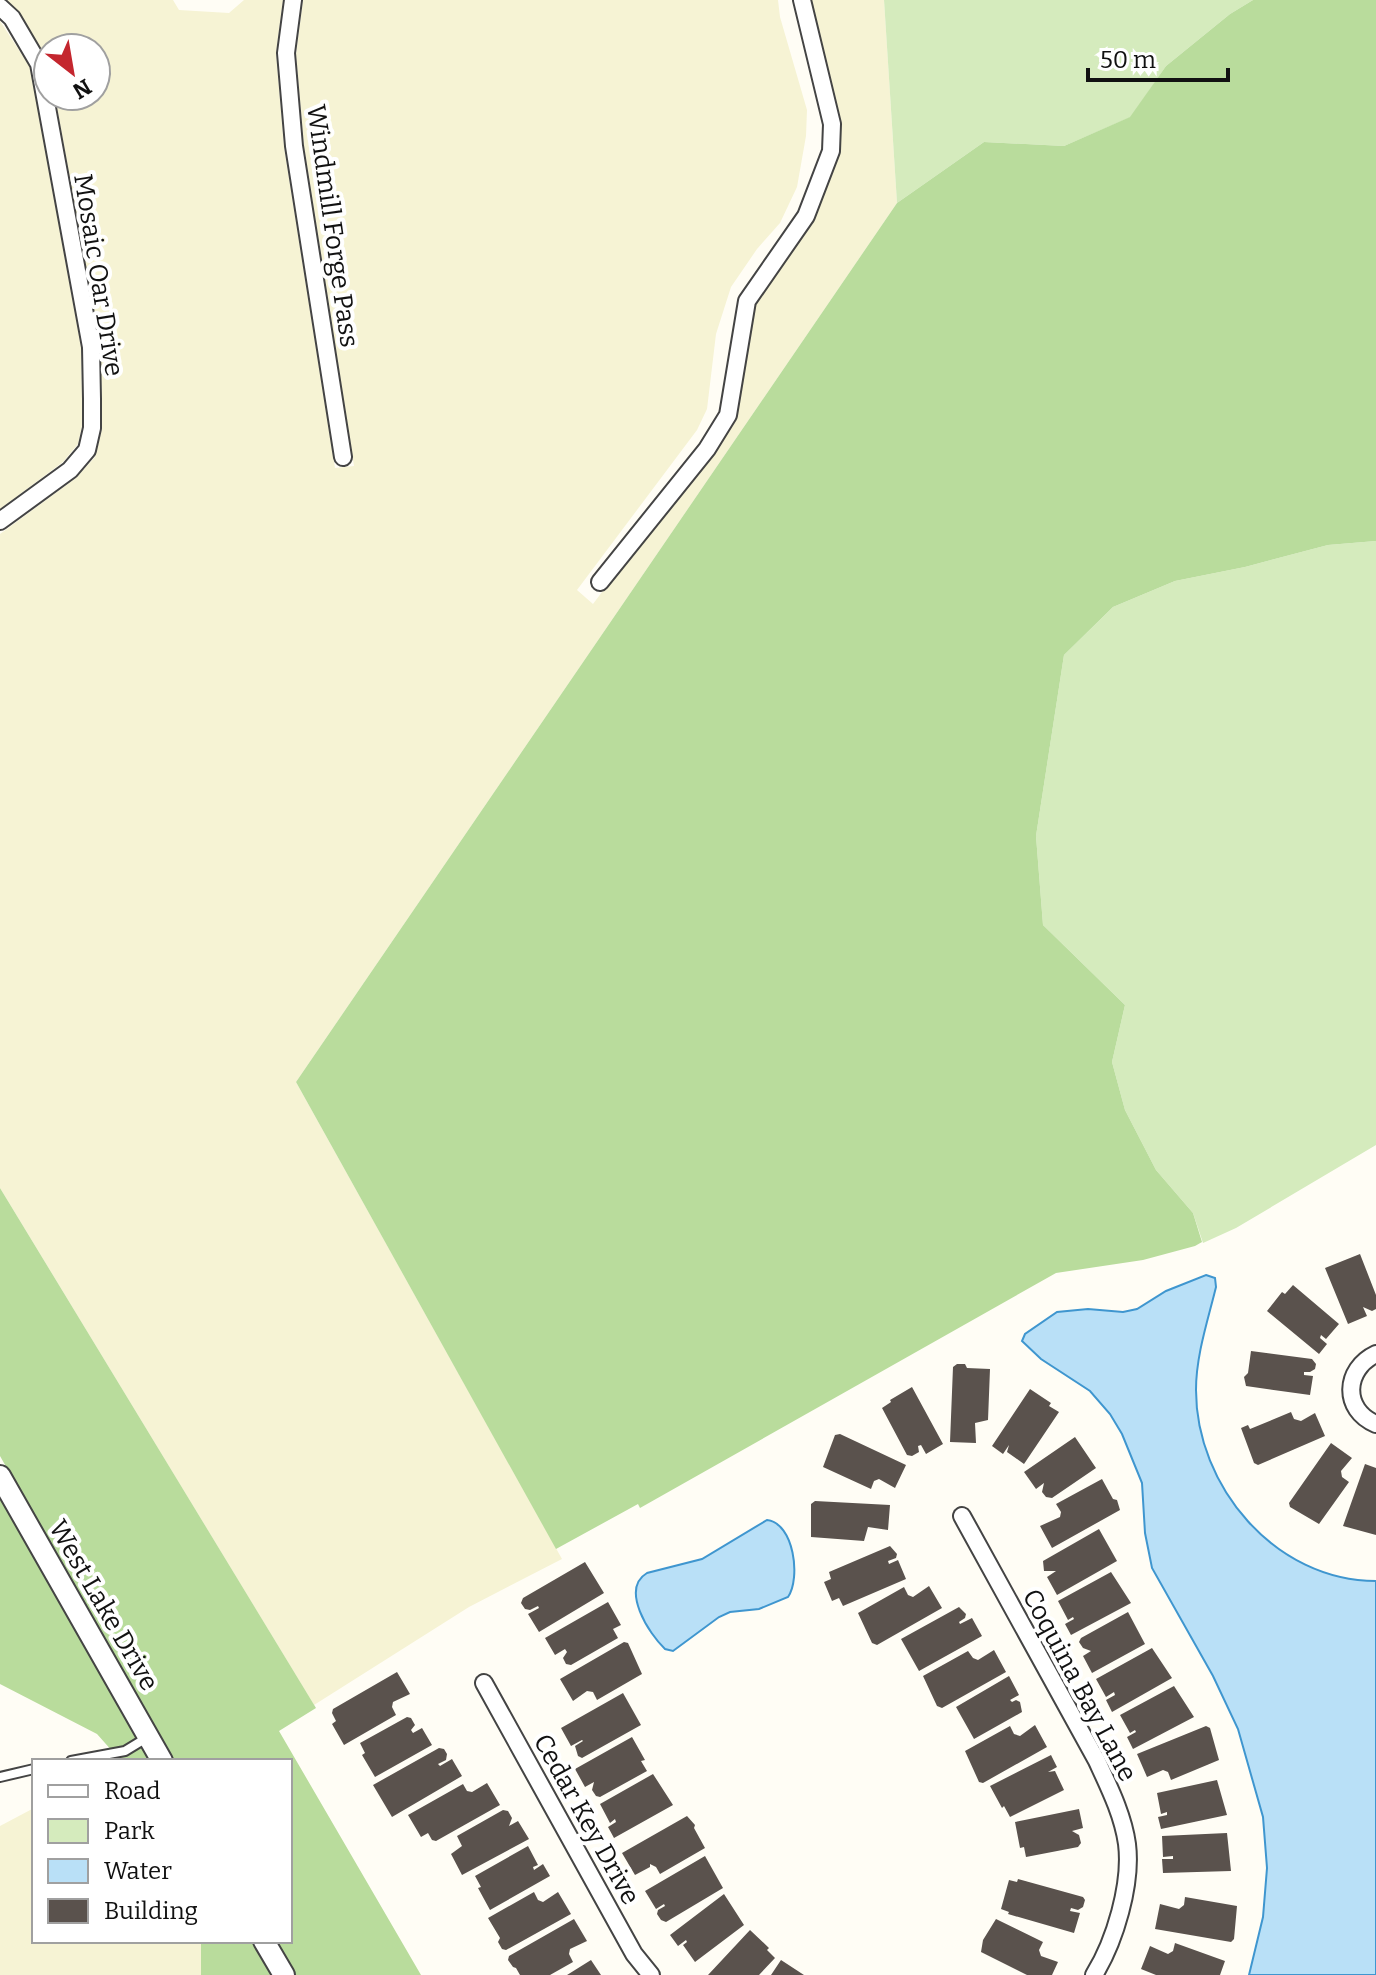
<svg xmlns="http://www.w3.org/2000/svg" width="1376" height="1975" viewBox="0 0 1376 1975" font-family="Bitter,serif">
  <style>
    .farmland { fill: #f6f3d4 }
    .green { fill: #d5ebbd }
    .forest { fill: #b9dc9c }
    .water { fill: #b9e0f7; stroke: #3f96cf; stroke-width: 2 }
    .building { fill: #5a524d }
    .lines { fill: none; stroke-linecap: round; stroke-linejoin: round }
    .service-casing { stroke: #444; stroke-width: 12 }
    .minor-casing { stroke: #444; stroke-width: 20 }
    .tertiary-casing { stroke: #444; stroke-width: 24 }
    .service { stroke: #fff; stroke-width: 8 }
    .minor { stroke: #fff; stroke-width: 16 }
    .tertiary { stroke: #fff; stroke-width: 20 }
    .labels { text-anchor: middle; stroke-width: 8; stroke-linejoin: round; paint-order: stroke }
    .street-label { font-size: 26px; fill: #111; stroke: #fff }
  </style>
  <rect width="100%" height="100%" fill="#fffdf5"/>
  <path class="farmland" d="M6,0H173L179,10L229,13L244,0H283L276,53L284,147L335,468L354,466L304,146L296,55L303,0H778L780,17L807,110L806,136L797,187L780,223L757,249L731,287L716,334L707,409L697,430L577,590L593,604L714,443L749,297L798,235L826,141L827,107L798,0H884L897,203L296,1082L562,1559L469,1607L314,1705L0,1188V534L76,478L95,457L102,429V399L100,346L55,96H96V48H48V61L18,11Z
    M0,21L30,67L81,347L82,398V426L78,444L63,462L0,509Z
    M34,1808V1941H201V1975H0V1826Z"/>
  <path class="green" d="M884,0H1253L1230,14L1166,66L1131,117L1064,146L984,142L897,203Z
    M1376,541V1145L1236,1228L1203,1243L1193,1213L1156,1170L1125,1110L1112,1062L1125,1005L1043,925L1036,836L1064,655L1113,607L1175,581L1245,567L1328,545Z"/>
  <path class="forest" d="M1253,0H1376V541L1328,545L1245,567L1175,581L1113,607L1064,655L1036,836L1043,925L1125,1005L1112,1062L1125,1110L1156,1170L1193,1213L1202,1242L1195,1246L1143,1260L1056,1273L640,1508L638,1504L556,1549L296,1082L897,203L984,142L1064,146L1130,117L1166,66L1230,14Z
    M0,1188L316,1708L279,1731L421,1975H295L276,1941H290V1761H173L0,1456Z
    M0,1494L152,1761H121L97,1734L0,1684Z
    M201,1941H254L273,1975H201Z"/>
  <path class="water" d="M1206,1275L1215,1278L1216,1287C1208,1320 1196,1355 1196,1390C1196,1486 1275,1581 1376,1581V1975H1249L1263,1917L1267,1868L1263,1817L1238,1729L1213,1676L1152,1568L1145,1533L1142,1483L1122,1434L1110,1414L1090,1391L1041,1359L1022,1341L1025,1334L1057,1312L1088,1309L1123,1312L1137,1309L1166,1291Z
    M767,1520C794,1523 801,1578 788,1597L759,1609L730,1612L719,1617L673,1651L665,1649C649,1634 620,1589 647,1573L702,1559Z"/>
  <path class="building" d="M1360,1254L1376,1295V1309L1372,1311L1363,1307L1367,1316L1348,1324L1325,1268Z
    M1293,1285L1339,1324L1326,1339L1321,1335L1320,1338L1327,1344L1319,1354L1267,1311L1282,1292L1285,1294Z
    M1251,1351L1312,1359L1316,1364L1315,1369L1310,1372H1304V1375L1313,1376L1310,1395L1246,1386L1244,1377L1248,1373Z
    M957,1364H965L967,1368L990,1369L988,1420L975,1423L976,1443L950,1442L953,1367Z
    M912,1387L943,1444L926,1454L921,1445L918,1446L919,1452L912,1456L907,1455L882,1408L891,1402L890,1400Z
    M1030,1389L1051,1403L1049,1406L1059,1412L1024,1464L1007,1452L1009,1445L1003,1454L992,1446Z
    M1291,1412L1294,1419L1301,1421L1315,1413L1325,1436L1258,1465L1254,1463L1241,1428L1248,1425L1250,1429Z
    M840,1434L906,1465L895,1488L879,1479L874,1481L871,1489L823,1467L835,1435Z
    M1075,1437L1096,1468L1052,1498L1046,1497L1042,1492L1044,1483L1036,1489L1024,1472Z
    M1331,1443L1352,1458L1341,1471L1342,1477L1349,1482L1319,1524L1290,1507L1289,1503Z
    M1365,1464L1376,1468V1535L1343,1526Z
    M1102,1479L1113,1499L1117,1500L1120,1510L1052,1548L1040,1526L1060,1517L1061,1512L1056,1504Z
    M815,1501L890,1505L888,1530L868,1527L864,1541L811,1537V1504Z
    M1099,1529L1117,1561L1057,1595L1047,1577L1056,1571H1044L1043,1561Z
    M890,1546L897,1554L896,1558L888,1561L889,1564L898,1560L906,1579L843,1606L839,1598L832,1601L824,1582L831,1579L829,1572Z
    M585,1562L604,1593L539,1632L528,1614L539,1608L538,1606L530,1610L525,1609L521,1603L523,1598Z
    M1111,1572L1131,1603L1071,1635L1065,1624L1074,1619L1073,1617L1068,1620L1058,1601Z
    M929,1586L942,1608L877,1645L872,1643L858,1613L904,1587L908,1595L913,1597Z
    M608,1602L621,1625L613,1629L618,1638L571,1665L566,1664L563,1658L567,1652L565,1649L555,1655L545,1638Z
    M959,1607L966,1614L965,1618L959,1622L960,1624L972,1618L982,1636L919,1671L901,1639Z
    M1128,1612L1145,1644L1092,1673L1083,1656L1091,1651L1083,1648L1079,1642L1081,1638Z
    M624,1642L628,1643L642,1674L597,1700L593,1692L587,1691L573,1701L560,1679Z
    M1152,1648L1172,1678L1112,1712L1106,1700L1115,1695L1114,1692L1106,1697L1096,1679Z
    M994,1650L1006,1672L942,1708L937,1706L923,1676L968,1651L973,1658L978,1660Z
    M397,1672L410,1694L393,1702L392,1707L396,1715L344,1745L332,1724L336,1721L332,1713L333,1709Z
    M1009,1676L1019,1695L1010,1700L1012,1702L1016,1700L1020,1702L1022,1712L974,1739L956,1707Z
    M1174,1686L1194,1717L1133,1749L1127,1737L1136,1732L1135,1730L1130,1733L1120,1715Z
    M623,1693L641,1725L582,1758L578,1756L575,1746L583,1741L582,1740L571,1746L561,1728Z
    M407,1717L411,1718L415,1725L411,1730L413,1733L422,1728L432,1745L375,1777L362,1755L365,1753L360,1743Z
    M1035,1725L1047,1747L983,1783L979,1782L965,1751L1010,1726L1014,1734L1020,1736Z
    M1206,1726L1210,1728L1219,1760L1171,1780L1168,1772L1163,1770L1147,1777L1137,1754Z
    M632,1737L645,1760L641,1761L647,1771L600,1797L596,1796L592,1790L594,1782L585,1787L575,1769Z
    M439,1748L444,1749L447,1754L446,1760L438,1764L440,1766L452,1759L462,1776L392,1817L373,1785Z
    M1051,1755L1057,1767L1048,1772L1055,1771L1064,1790L1010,1817L1004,1806L1002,1808L990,1786Z
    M653,1774L673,1805L614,1838L608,1827L616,1822L615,1819L610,1823L600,1804Z
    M1217,1780L1227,1815L1161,1829L1158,1817L1167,1815V1812L1161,1814L1157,1793Z
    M487,1783L500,1805L436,1841L432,1840L428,1833L421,1837L408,1815L463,1784L467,1791L472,1792Z
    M1079,1809L1083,1828L1072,1831L1079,1835L1081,1843L1078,1847L1026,1857L1024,1847L1020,1848L1015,1822Z
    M503,1810L508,1811L512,1818L509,1826L518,1821L529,1839L462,1875L451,1854L462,1846L457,1836Z
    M687,1816L695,1825L694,1828L705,1848L660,1874L656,1867L650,1864V1867L635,1875L622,1853Z
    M1227,1833L1231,1871L1163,1873L1162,1859H1173V1856L1163,1857L1162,1836Z
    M528,1846L538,1865L533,1867L534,1870L543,1864L550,1876L490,1910L478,1888L481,1887L475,1876Z
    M705,1856L723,1888L666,1922L661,1920L657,1914L658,1910L665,1906L664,1904L656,1909L645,1891Z
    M1018,1879L1083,1897L1085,1900L1083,1907L1078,1910L1071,1908L1070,1911L1080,1913L1074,1933L1008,1914L1009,1912L1001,1909L1009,1880L1017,1882Z
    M534,1892L538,1900L543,1902L558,1892L571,1914L506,1950L502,1949L498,1942L500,1938L488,1918Z
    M724,1894L744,1925L695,1962L683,1945L687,1942L686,1940L678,1946L670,1935Z
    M1185,1897L1237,1906L1234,1939L1231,1942L1155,1929L1160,1904L1179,1909L1184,1905Z
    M574,1919L587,1941L570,1949L569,1954L573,1962L550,1975H520L516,1968L513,1967L508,1960L509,1956Z
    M996,1919L1043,1942L1039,1950L1041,1956L1058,1962L1052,1975H1027L981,1952L983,1940Z
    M750,1930L769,1948L767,1950L775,1958L759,1975H708Z
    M1175,1943L1225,1961L1220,1975H1156L1141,1969L1150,1946L1168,1954L1173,1951Z
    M591,1960L601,1975H567Z
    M781,1960L804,1975H771Z"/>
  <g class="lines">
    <g class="service-casing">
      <path id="service" d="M71,1761L125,1751L148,1737
        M0,1777L34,1769"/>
    </g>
    <g class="minor-casing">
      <path id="minor" d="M293,0L286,53L294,146L343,457
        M0,7L12,18L39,64L91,347L92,399V428L87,450L70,470L0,521
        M600,582L707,449L728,415L747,301L806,216L831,151L832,124L802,0
        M1376,1354C1344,1369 1342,1410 1376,1424
        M962,1516L1097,1761C1109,1787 1123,1815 1127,1844C1132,1884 1115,1941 1094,1975
        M484,1683L634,1954L651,1975"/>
    </g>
    <g class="tertiary-casing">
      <path id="tertiary" d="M0,1476L162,1761
        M264,1941L284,1975"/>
    </g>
    <use href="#service" class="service"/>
    <use href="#minor" class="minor"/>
    <use href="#tertiary" class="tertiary"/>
  </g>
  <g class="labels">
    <g class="street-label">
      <text transform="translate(333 226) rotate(82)" y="9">Windmill Forge Pass</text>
      <text transform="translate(99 275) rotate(81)" y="9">Mosaic Oar Drive</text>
      <text transform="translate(104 1605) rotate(60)" y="9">West Lake Drive</text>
      <text transform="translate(1080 1685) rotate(62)" y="9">Coquina Bay Lane</text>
      <text transform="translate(587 1819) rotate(61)" y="9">Cedar Key Drive</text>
    </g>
  </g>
  <rect x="32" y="1759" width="260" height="184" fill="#ffffff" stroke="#a0a0a0" stroke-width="2"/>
  <rect x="48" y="1785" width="40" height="12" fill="#ffffff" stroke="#a0a0a0" stroke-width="2"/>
  <text x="104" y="1799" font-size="24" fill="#111111">Road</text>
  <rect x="48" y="1819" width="40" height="24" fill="#d5ebbd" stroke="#a0a0a0" stroke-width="2"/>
  <text x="104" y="1839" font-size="24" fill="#111111">Park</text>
  <rect x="48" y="1859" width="40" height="24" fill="#b9e0f7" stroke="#a0a0a0" stroke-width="2"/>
  <text x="104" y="1879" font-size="24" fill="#111111">Water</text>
  <rect x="48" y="1899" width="40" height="24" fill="#5a524d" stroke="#a0a0a0" stroke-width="2"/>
  <text x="104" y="1919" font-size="24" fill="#111111">Building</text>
  <g transform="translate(72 72) rotate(149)"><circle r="38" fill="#ffffff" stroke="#a0a0a0" stroke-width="2"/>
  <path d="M0-6L14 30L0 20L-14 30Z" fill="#c4262e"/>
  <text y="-12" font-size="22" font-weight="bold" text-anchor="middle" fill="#111111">N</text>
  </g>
  <path d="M1088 68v12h140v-12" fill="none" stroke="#111111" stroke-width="4"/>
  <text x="1100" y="68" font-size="24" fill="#111111" stroke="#ffffff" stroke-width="6" paint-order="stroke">50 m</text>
</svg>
